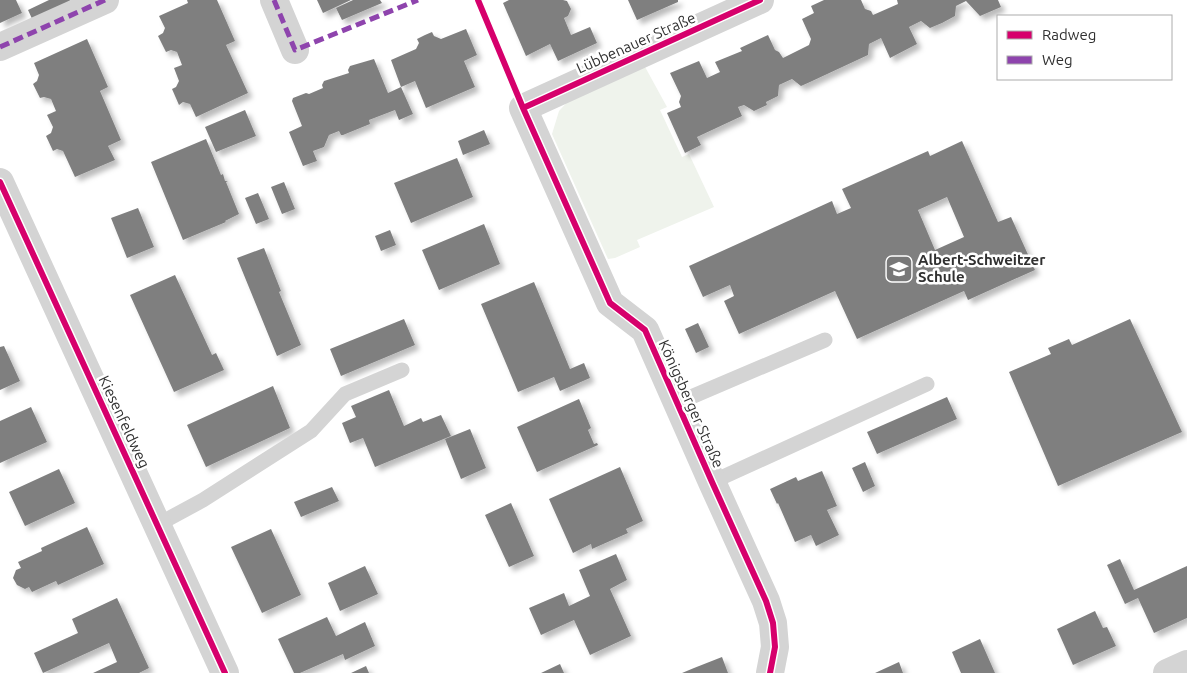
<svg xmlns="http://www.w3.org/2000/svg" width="1187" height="673" viewBox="0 0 1187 673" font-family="Ubuntu,sans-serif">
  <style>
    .green { fill: #eff3ec }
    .building { fill: #7f7f7f; fill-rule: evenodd; filter: url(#shadow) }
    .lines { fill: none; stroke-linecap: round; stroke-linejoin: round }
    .service { stroke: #d4d4d4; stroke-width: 15 }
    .minor { stroke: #d4d4d4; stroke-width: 28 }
    .quiet { stroke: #8e44ad; stroke-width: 5; stroke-dasharray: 10 5; stroke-linecap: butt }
    .cycleway-casing { stroke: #fff; stroke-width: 9 }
    .cycleway { stroke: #d6006c; stroke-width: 6 }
    .labels { text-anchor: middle; stroke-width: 5; stroke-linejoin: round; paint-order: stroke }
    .street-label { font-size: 15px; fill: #303030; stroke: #fff }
    .poi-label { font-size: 15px; font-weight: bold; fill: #303030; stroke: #fff; text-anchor: start }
  </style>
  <defs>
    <filter id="shadow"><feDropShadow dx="4.5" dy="4.5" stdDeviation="2.5" flood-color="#0004"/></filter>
  </defs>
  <rect width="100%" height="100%" fill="#fff"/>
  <path class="green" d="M644,65L667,107L660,110L682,157L689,154L714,207L637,240L640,247L615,258L608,259L552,134L559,111L573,96Z"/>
  <path class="building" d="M0,0H16L22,13L0,23Z
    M49,0H71L34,23L28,10Z
    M187,0H217L235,41L226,45L248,93L196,117L190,104L183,102L179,105L172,89L176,87L179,81L174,68L182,65L177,52L171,50L166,52L158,36L163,33L165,28L159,16L188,3Z
    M317,0H351L323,13Z
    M353,0H380L382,3L342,20L336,8Z
    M509,0H563L567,1L571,9L568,16L564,18L571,35L590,27L597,43L558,61L550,44L526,56L503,3Z
    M628,0H678V2L637,20Z
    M824,0H861L865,9L871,11L873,15L898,4L897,0H998L1001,7L980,16L966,1L956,6L955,16L942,23L930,28L921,21L909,27L917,44L890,58L881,38L869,44L868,55L810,82L801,86L792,79L779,85L778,96L766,102L767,105L754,111L744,105L738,107L742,116L697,137L701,145L685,153L667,113L681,107L679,102L681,96L670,73L699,61L707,78L720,72L715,62L742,51L740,48L768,35L775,50L779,52L783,58L809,45L811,39L802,19L814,13L811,6Z
    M466,29L477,55L464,61L475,87L426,108L415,81L401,87L391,60L416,49L419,43L417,39L425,35L432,32L434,36L441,39Z
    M87,39L108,87L100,91L121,140L108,146L115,160L75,177L63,151L57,149L53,151L46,136L51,133L53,127L47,115L56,111L51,99L44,97L40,98L33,84L37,81L39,75L34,63Z
    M374,59L388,93L401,87L413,114L399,120L395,110L369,120L370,124L343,135H341L339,131L329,135L324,147L313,151L317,161L303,166L289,132L302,126L292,101L293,98L306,93L309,94L323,88L322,85L324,81L349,73L348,70L350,66Z
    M245,110L256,136L216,152L205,127Z
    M484,130L490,144L463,155L458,141Z
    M206,139L221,175L223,174L225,181H228L226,182L239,214L225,221L226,222L183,240L151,162Z
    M962,141L998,222L1011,217L1035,270L968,300L964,291L857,339L835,291L739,334L724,301L734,296L730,285L703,297L689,266L832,201L837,214L851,208L842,189L928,151L930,156ZM947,197L964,237L935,250L918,210Z
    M457,158L473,197L411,223L394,183Z
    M284,182L295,209L282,214L271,187Z
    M258,193L269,219L256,224L245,198Z
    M138,208L154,247L127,258L111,218Z
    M484,224L500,264L439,290L422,250Z
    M390,230L396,245L381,251L375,236Z
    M264,248L281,291L279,292L301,345L277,356L237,258Z
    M175,275L212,355L216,353L224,370L174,392L130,295Z
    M534,282L570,369L584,363L590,378L560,391L554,377L518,392L481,304Z
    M404,319L415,345L341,376L330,349Z
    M1130,319L1182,432L1058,486L1009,372L1051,354L1048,348L1069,339L1072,345Z
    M698,323L709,347L696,353L685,329Z
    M4,346L20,381L0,390V347Z
    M273,386L290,428L206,467L187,425Z
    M389,390L404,426L421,418L423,422L441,415L451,436L375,467L363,438L350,443L342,423L356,417L351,406Z
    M947,397L957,419L877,454L867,432Z
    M579,399L591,428L588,430L594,444L597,443L598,445L537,472L517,427Z
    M31,407L47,442L0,463V421Z
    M470,429L486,468L461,479L445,439Z
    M865,462L875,486L863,492L852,468Z
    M620,467L643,521L626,529L628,533L592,549L591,544L573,553L549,499Z
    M59,469L75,503L25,526L9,492Z
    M822,471L837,506L827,510L839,535L816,546L811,535L795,542L778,503L777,504L770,489L796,477L798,481Z
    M332,487L339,501L301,517L294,502Z
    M511,503L534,556L509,567L485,515Z
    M87,527L104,564L58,585L56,581L32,592L29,587L25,589L17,585L13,578L16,570L21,568L18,562L42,551L41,548Z
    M271,529L301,595L262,613L231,547Z
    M616,554L627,580L610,589L631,636L590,655L574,620L541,635L529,608L564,593L569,606L590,596L579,570Z
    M1120,559L1134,590L1187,566V618L1154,633L1138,598L1125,604L1107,565Z
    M365,566L378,594L340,611L328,583Z
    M117,598L149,668L139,673H93L117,662L109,643L43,673L34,653L78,633L72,619Z
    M1095,611L1103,628L1107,627L1116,646L1073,665L1057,629Z
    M327,617L336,636L365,622L375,646L345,660L343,654L300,673H294L278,639Z
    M980,639L995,673H961L952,652Z
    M722,657L728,673H682L694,668Z
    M899,662L903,673H875Z
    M560,664L564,673H541Z
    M366,666L369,673H351Z"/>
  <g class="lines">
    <path class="service" d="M677,403L825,340
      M712,482L927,384
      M157,525L203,500L311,431L345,394L402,370"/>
    <path class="minor" d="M274,0L295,50
      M760,0L523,108L610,303L645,330L712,482L766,601L773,623L775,647L770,673
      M0,47L105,0
      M0,182L225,673
      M1167,673L1187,664"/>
    <path class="quiet" d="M274,0L295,50L418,0
      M0,47L105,0"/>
    <g class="cycleway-casing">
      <path id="cycleway" d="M478,0L523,108L610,303L645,330L712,482L766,601L773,623L775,647L770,673
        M523,108L760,0
        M0,182L225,673"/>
    </g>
    <use href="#cycleway" class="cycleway"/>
  </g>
  <defs>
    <g id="school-square" transform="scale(1.4375)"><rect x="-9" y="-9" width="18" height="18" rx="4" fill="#787878" stroke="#fff"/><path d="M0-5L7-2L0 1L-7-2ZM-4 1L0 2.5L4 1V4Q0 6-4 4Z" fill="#fff"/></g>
  </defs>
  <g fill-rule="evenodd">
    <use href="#school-square" x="899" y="269"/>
  </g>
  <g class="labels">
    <g class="street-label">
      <text transform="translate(636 43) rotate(-24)" y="5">Lübbenauer Straße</text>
      <text transform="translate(691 404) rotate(66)" y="5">Königsberger Straße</text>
      <text transform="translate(124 422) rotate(65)" y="5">Kiesenfeldweg</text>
    </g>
    <g class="poi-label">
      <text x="918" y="265">Albert-Schweitzer<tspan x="918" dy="17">Schule</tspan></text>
    </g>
  </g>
  <rect x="997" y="15" width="175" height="65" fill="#ffffff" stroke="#acacac"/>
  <rect x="1007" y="31" width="25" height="8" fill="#d6006c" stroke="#acacac"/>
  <text x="1042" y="40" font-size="15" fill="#303030">Radweg</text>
  <rect x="1007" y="56" width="25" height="8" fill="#8e44ad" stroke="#acacac"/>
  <text x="1042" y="65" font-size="15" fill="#303030">Weg</text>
</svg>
